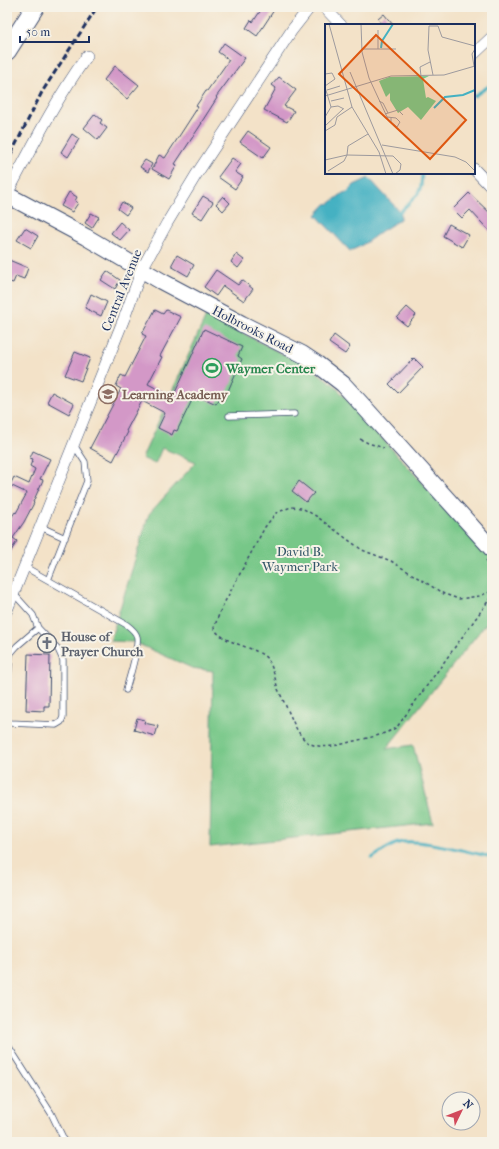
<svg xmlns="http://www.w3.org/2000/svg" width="499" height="1149" viewBox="0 0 499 1149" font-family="'IM FELL French Canon',serif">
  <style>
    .green { fill: #77c788; stroke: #497b73 }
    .water { fill: #44b1c2; stroke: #307090 }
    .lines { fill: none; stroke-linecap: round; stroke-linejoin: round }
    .stream { stroke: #44b1c2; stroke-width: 3 }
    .building { fill: #d398c7 }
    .lane-casing { stroke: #3b4a6e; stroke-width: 7 }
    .street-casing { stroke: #3b4a6e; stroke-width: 12 }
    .secondary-casing { stroke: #3b4a6e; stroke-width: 18 }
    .primary-casing { stroke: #3b4a6e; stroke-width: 20 }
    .path { stroke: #3b4a6e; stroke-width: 1.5; stroke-dasharray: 3 3; stroke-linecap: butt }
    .lane { stroke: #fff; stroke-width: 5.5 }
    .street { stroke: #fff; stroke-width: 11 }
    .secondary { stroke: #fff; stroke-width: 16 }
    .primary { stroke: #fff; stroke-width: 18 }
    .rail { stroke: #1b2f5e; stroke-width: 3; stroke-dasharray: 6 3; stroke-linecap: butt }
    .labels { text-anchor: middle; stroke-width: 4; stroke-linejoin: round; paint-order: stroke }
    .street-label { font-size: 13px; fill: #1b2f5e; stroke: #f7f3e8 }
    .leisure-label { font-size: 13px; font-weight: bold; fill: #27864d; stroke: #f7f3e8; text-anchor: start }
    .education-label { font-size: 13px; font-weight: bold; fill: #785e54; stroke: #f7f3e8; text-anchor: start }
    .park-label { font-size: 13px; fill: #325568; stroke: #f7f3e8 }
    .worship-label { font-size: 13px; font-weight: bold; fill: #5b616d; stroke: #f7f3e8; text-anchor: start }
    .inset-river { fill: none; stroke: #44b1c2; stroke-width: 2 }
    .inset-road { fill: none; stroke: #9d9a9e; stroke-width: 1 }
    .view { fill: #de5710; fill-opacity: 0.15; stroke: #de5710; stroke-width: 2 }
    .inset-edge { fill: none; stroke: #1b2f5e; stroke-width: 2 }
  </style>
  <rect width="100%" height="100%" fill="#f7f3e8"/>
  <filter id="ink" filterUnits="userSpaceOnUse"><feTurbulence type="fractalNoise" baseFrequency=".025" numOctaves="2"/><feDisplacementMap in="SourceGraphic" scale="8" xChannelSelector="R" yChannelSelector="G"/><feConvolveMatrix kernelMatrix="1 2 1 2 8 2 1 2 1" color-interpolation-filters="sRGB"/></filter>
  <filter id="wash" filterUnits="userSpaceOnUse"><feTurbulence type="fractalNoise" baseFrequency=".012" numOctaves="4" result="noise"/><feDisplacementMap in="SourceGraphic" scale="16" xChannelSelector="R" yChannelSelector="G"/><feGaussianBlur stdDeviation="0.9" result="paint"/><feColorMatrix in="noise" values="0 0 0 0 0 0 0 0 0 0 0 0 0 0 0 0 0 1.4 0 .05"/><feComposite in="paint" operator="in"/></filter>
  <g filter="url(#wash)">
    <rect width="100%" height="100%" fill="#f3e2c8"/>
    <path class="green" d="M207,314L286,356L297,358L333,384L464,529L492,559V616L386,749L413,745L433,823L210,847L213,671L192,668L134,642L110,641L149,514L196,462L162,448L155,464L142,458Z"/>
    <path class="water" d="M369,178L400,212L401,218C393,225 383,229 375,236C367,242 360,247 350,251L316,215L326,204L330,203L343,193L347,192L354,185Z"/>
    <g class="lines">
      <path class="stream" d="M474,96L492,84
        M398,212H400L418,194L421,186L422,173
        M372,858C380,853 389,846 398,843C417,837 471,853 492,857"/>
    </g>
    <g id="blocks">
      <path class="building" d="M263,7H276L257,36L246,28L251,20L253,22Z
        M384,14L393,25H383L378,19Z
        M224,43L245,58L216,97L217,98L201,123H202L175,164L177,165L169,179L152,169L159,155L165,158L198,107L196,106L206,91H207L229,60L218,52Z
        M115,66L139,85L127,99L104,80Z
        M279,77L296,90L284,106L294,111L287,122L264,110L276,88L272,85Z
        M95,114L102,120L100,123L107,128L98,140L84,128Z
        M248,131L271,147L263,158L240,142Z
        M72,134L79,139L68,157L61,152Z
        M232,158L241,164L235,172L243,177L235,189L218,177Z
        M145,160L152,164L148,172L140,167Z
        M69,192L77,197L75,201L78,203L72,212L61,206Z
        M469,193L492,215V234L470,210L462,218L453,209Z
        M203,196L213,202L202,219L192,213Z
        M223,196L230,203L223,211L216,204Z
        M122,202L131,208L126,215L118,209Z
        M91,213L99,217L92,228L85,223Z
        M120,222L129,230L120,240L111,233Z
        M449,224L469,235L462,247L443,236Z
        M25,228L38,236L31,248L17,240Z
        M236,254L244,260L238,268L231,262Z
        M177,255L194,265L188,276L171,266Z
        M9,260L28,268L24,279L16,276L13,283L7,281V265Z
        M216,270L238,285L242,280L253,289L244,301L223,286L216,296L204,287Z
        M107,271L120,280L115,289L101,280Z
        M91,294L107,302L101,316L85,308Z
        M407,307L416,315L407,326L397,318Z
        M155,310L163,314L166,310L181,317L160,356L162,357L148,384L173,397L204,329L242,347L238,356L242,359L224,400L220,398L216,404L195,394L177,431L174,430L172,435L158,428L165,413L142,401L126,431L128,432L113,461L90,448L121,389L116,386L121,375L125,377L146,336L142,334Z
        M334,335L350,347L345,354L329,343Z
        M75,352L90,358L81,381L65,375Z
        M414,358L423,367L398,393L389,384Z
        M52,392L74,404L69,414L47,402Z
        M33,451L50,459L40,479L43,480L33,502L34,503L24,522L13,538L17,541L7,558V524L15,512L16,513L27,493L10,485L14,477L29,484L35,469L30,466L33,459L30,458Z
        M299,481L314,493L306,502L292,491Z
        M28,654L50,655L49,706H44V711L26,710Z
        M137,718L145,720L144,723L158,726L155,736L134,730Z"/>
    </g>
  </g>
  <g filter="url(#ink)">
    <use href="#blocks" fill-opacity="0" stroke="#3b4a6e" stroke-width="1"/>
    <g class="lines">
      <g class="lane-casing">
        <path id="lane" d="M229,416L294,414
          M41,527L65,538
          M25,567L127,625C131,628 136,632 137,637C139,649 129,678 126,690
          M48,580L87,481L85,462L74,445
          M7,694L10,654L17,646L38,628
          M7,720L10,723L56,725L61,722L63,717V660L58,649L38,628L33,615L14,594
          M7,1044L51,1113L65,1142"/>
      </g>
      <g class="street-casing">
        <path id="street" d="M324,7L341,25
          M474,54L492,37
          M474,169L492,188
          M7,194C32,147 56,99 87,56
          M7,610L125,316L142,269L167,223L196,175L292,30L310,7"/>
      </g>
      <g class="secondary-casing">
        <path id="secondary" d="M7,195L86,237L161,281L242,324L302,354L317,364L343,384L365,408L492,549"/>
      </g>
      <g class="primary-casing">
        <path id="primary" d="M7,51L35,7"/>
      </g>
      <path class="path" d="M360,439L368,443L384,448
        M486,560L492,568
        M490,592L492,596L489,600L397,727C383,736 366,738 350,742C337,746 317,750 306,741C298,734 294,724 290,715C286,706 282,698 278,689C275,680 274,669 268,660C258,646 223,645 214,628L221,609L265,527L276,513L291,507L302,508L316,516L362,550L391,561L444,594L459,599L479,596L490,592L492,589"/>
      <use href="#lane" class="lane"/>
      <use href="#street" class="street"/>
      <use href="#secondary" class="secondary"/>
      <use href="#primary" class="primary"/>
      <path class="rail" d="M7,162L42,92L97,7"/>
    </g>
  </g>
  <defs>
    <g id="stadium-ring" transform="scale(1)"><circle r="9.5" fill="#f7f3e8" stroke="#2e9e5b" stroke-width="1.5"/><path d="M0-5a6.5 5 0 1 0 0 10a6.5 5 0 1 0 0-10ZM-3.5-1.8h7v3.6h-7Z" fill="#2e9e5b"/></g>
    <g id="school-ring" transform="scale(1)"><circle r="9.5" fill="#f7f3e8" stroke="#8d6e63" stroke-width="1.5"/><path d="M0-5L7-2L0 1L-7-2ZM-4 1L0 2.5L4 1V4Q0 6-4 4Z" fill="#8d6e63"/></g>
    <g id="church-ring" transform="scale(1)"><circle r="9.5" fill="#f7f3e8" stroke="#6b7280" stroke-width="1.5"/><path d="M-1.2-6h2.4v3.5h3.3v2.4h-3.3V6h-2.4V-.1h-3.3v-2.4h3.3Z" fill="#6b7280"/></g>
  </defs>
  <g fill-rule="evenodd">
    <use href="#stadium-ring" x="212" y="368"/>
    <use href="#school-ring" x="108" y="394"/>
    <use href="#church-ring" x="47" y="643"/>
  </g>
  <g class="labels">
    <g class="street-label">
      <text transform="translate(121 290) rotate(-68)" y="5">Central Avenue</text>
      <text transform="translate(253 329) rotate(27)" y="5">Holbrooks Road</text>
    </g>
    <g class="leisure-label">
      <text x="226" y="373">Waymer Center</text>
    </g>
    <g class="education-label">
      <text x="122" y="399">Learning Academy</text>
    </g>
    <g class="park-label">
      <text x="300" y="556">David B.<tspan x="300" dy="15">Waymer Park</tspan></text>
    </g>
    <g class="worship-label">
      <text x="61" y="641">House of<tspan x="61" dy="15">Prayer Church</tspan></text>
    </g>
  </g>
  <g transform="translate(325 24)">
    <rect width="150" height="150" fill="#f3e2c8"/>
    <path d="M104,52L98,55L101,74L103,73L111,77L96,96L83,83L73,89L65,76V69L61,73L54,57L64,53Z" fill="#77c788"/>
    <path class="inset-river" d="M56,24L57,17L68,0M109,84L120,73L138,71L150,66"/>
    <path class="inset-road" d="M4,0L27,83L54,128L61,150M36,0L37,28L44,54L63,95M104,2H113L117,13L150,22M104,2L103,26L108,51M37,25H71M53,25V6M149,42L147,30L150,25M25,48L68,150M0,50L7,49L10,55L0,62M96,52L95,43L105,38M0,63L6,83L0,93M2,66L15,62M0,72L66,52L119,51L150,42M6,77L19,74M54,77L58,79L63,89M6,83L13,82L19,85M60,90L73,86L78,91M62,93L71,94L75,98L72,103L66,98V94M0,102L18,85M0,107L10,101L12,93L27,83M57,121L130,133L141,138L150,147M22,131L23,122L43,110M0,136L22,131L68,132L76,140L75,146L70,150M3,147L19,137L22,131"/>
    <path class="view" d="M51,11L141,96L105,135L14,50Z"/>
    <rect width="150" height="150" class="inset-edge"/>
  </g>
  <rect width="499" height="1149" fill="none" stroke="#f7f3e8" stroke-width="24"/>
  <g transform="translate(461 1111) rotate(47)"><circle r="19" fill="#f7f3e8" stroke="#9fa5b1"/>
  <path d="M0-3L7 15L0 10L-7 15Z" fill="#d1495b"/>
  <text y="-6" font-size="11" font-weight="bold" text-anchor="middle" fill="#1b2f5e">N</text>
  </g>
  <path d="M20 36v6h69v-6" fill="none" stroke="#1b2f5e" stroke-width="2"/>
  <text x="26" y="36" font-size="12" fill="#1b2f5e" stroke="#f7f3e8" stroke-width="3" paint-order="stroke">50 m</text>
</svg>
